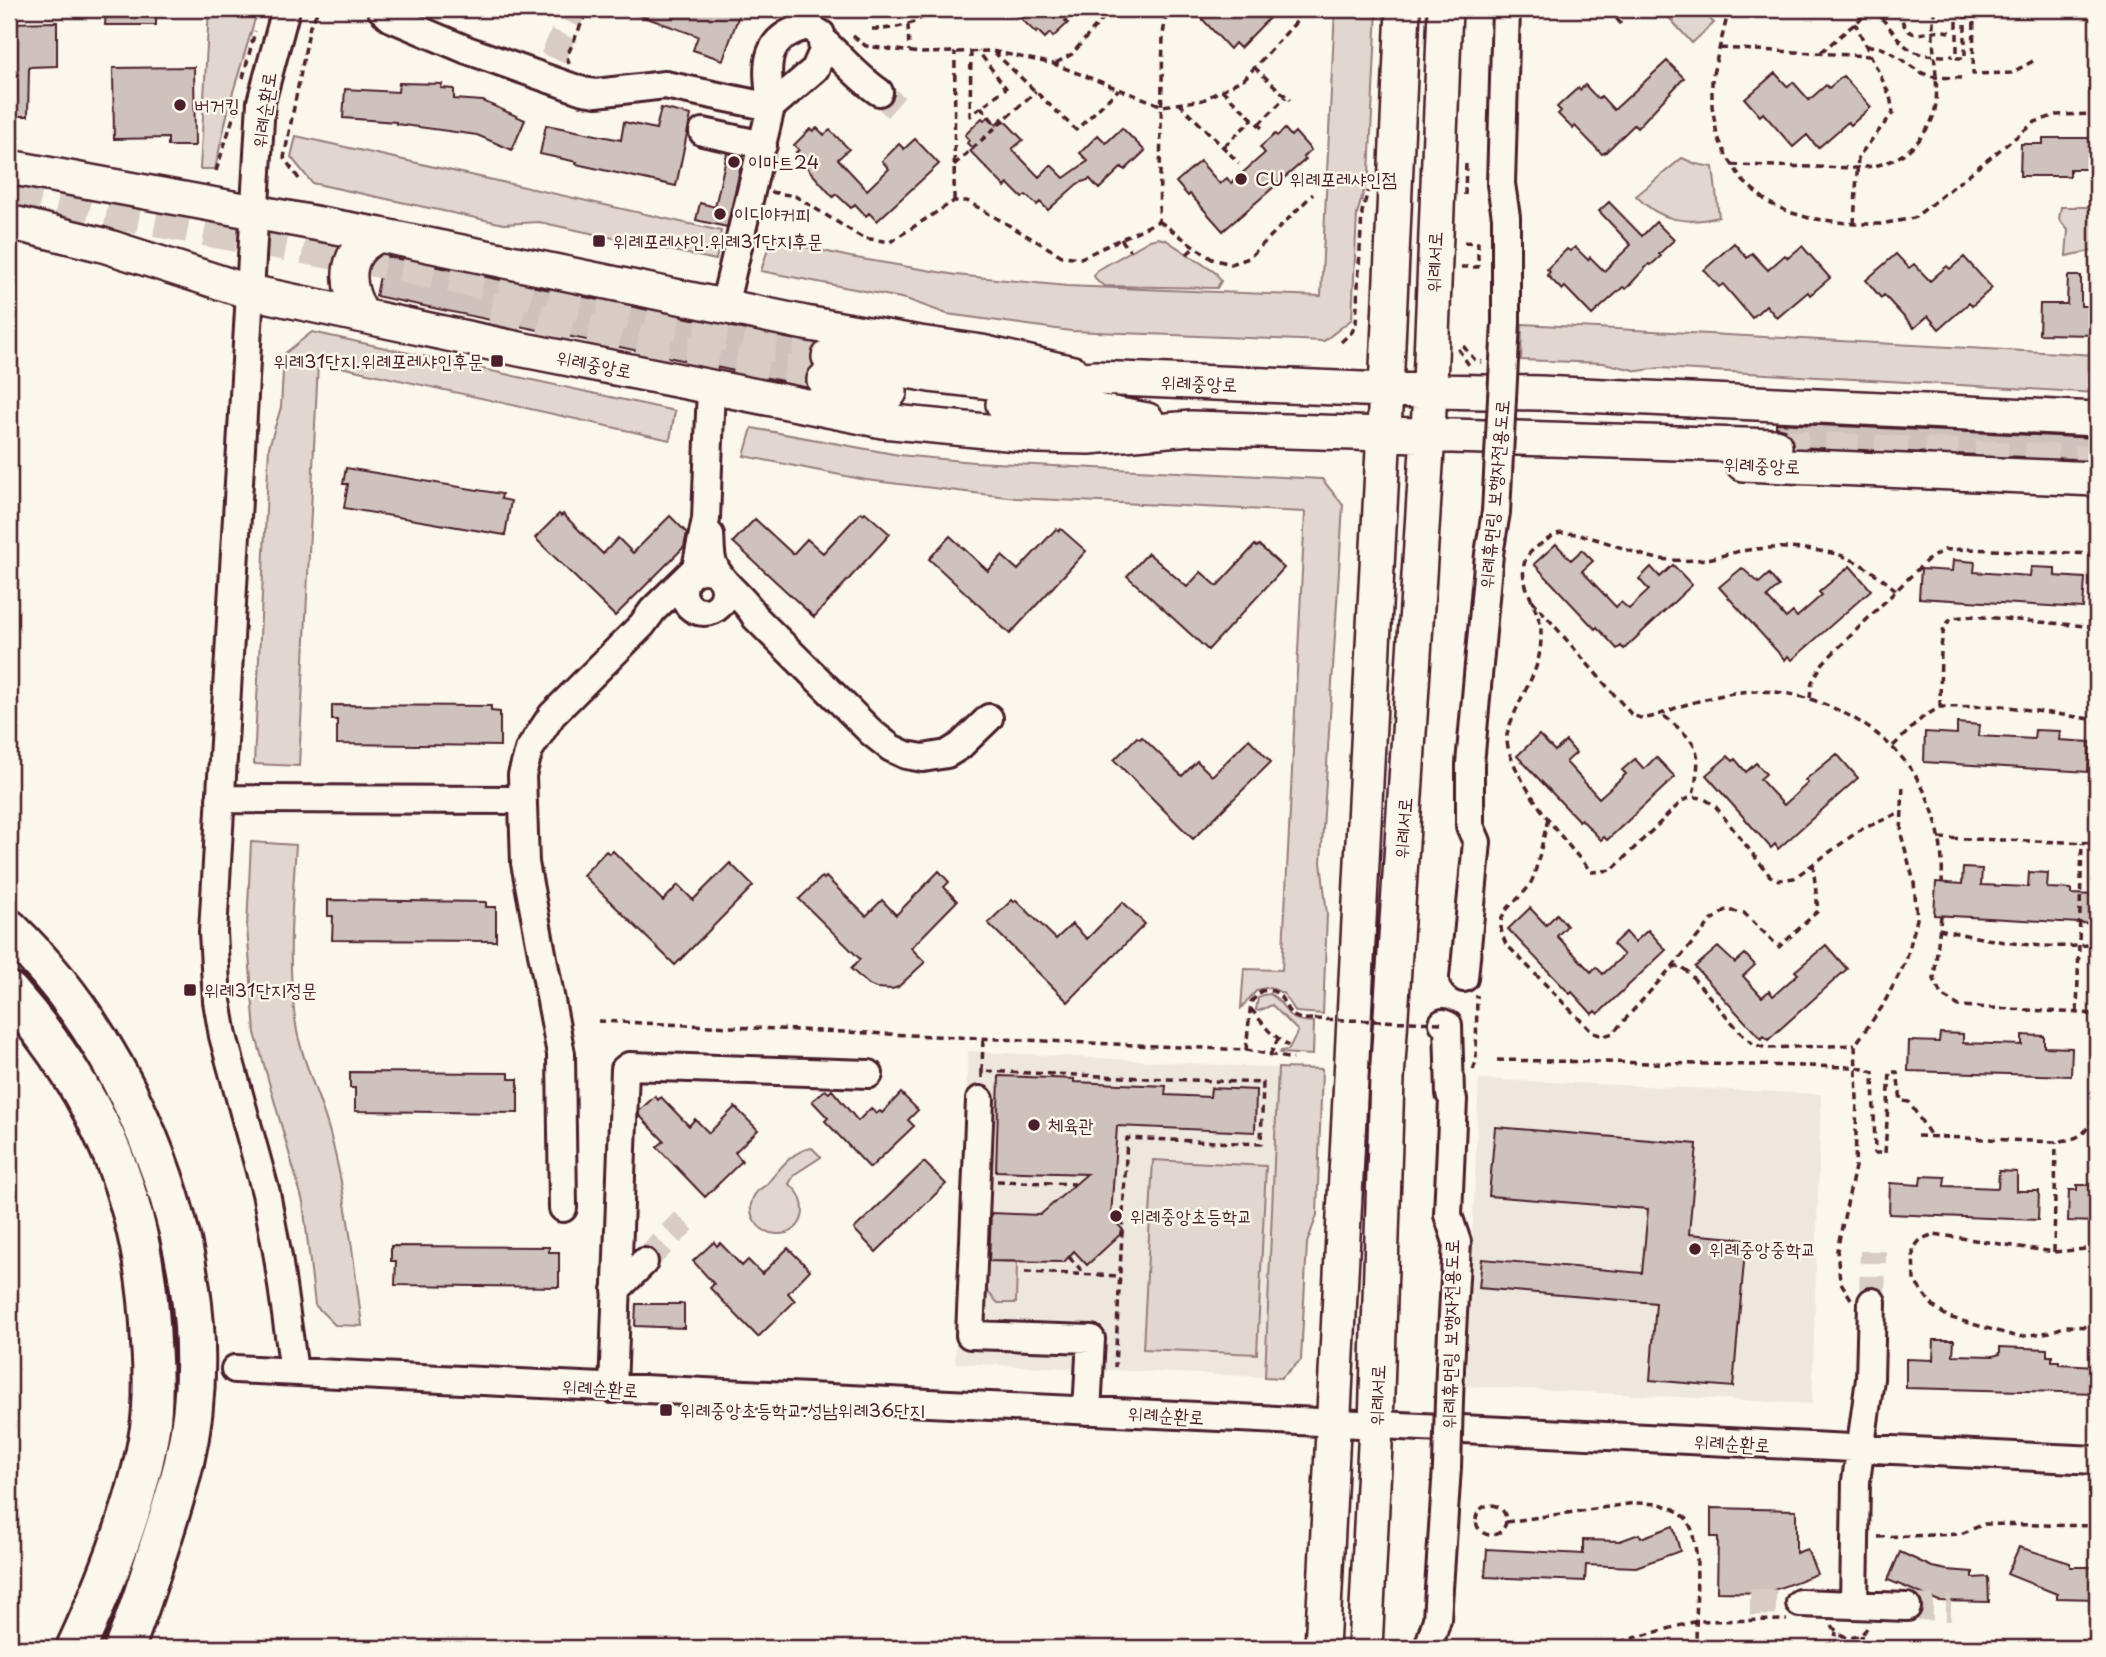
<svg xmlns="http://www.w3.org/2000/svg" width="2106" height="1657" viewBox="0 0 2106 1657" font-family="'Playpen Sans','Poor Story',sans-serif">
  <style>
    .built { fill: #eee7de }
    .green { fill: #e2d7d0; stroke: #967b7e; stroke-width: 2 }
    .building { fill: #cfc2bc; stroke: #4a1f2b; stroke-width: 2 }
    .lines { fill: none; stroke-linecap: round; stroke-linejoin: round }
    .minor-tunnel { stroke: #d8ccc5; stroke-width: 26; stroke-dasharray: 26 13; stroke-linecap: butt }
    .major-tunnel { stroke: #d8ccc5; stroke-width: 33; stroke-dasharray: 33 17; stroke-linecap: butt }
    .minor-casing { stroke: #4a1f2b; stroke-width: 32 }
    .major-casing { stroke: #4a1f2b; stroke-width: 38 }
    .highway-casing { stroke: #4a1f2b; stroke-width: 44 }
    .path { stroke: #4a1f2b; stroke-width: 3.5; stroke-dasharray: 7 5; stroke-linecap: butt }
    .minor { stroke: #fbf7ec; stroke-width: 26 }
    .major { stroke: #fbf7ec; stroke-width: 33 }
    .highway { stroke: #fbf7ec; stroke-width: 38 }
    .minor-bridge-casing { stroke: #4a1f2b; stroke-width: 32; stroke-linecap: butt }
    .path-bridge { stroke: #4a1f2b; stroke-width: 3.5; stroke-dasharray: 7 5; stroke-linecap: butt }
    .minor-bridge { stroke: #fbf7ec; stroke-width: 26 }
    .poi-dot { fill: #4a1f2b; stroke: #fbf7ec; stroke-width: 2.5 }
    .labels { text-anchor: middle; stroke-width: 5; stroke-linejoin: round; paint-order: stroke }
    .poi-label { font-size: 19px; fill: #4a1f2b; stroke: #fbf7ec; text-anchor: start }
    .street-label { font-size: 19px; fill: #4a1f2b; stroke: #fbf7ec }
  </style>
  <rect width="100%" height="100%" fill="#fbf7ec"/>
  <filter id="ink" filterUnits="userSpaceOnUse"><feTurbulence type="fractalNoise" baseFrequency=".0143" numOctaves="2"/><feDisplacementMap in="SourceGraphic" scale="14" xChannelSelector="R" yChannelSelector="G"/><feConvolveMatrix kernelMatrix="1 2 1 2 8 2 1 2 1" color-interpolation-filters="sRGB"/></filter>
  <g filter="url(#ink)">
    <path class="built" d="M968,1051L1278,1068L1265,1377L955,1363Z
      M1479,1079L1821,1094L1812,1404L1466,1386Z"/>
    <path class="green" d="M209,9H258L230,102L215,169H200Z
      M1335,9H1377L1369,174L1357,214L1352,319L1324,341L1071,331L947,314L906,299L761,271L771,239L850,257L956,275L1067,286L1321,296Z
      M1700,9L1714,23L1692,43L1662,10Z
      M296,136L721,231L716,260L539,222L504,224L312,183L291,157Z
      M1682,158L1696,164L1713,167L1719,217C1686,225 1660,221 1636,196Z
      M2061,207H2097V250L2066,256L2068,230L2059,219Z
      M1158,238L1166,240L1216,273L1221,281L1217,288L1105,286L1098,282L1094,276L1098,270L1150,240Z
      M1522,324L2097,355V393L1660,368L1638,371L1604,363L1521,360Z
      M312,332L675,411L670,440L318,362L299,766L254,764L269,447L281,407L284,354Z
      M752,428L899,455L974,462L1322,479L1343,505L1321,862L1327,914L1323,1014L1296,1012L1284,994L1270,987L1257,990L1241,1008L1244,969L1282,970L1305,512L1016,498L866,480L744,456Z
      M251,842L296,845C292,907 286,969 297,1031C304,1067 322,1101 331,1137C347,1199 354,1262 362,1326L335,1325L315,1305L303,1202L255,1033L247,927Z
      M1270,994C1292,1006 1278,1021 1314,1022L1313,1055L1280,1053L1281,1051L1288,1050L1298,1031L1272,1005L1259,1011L1256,1010L1258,998L1263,995Z
      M1278,1068L1322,1069L1317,1215L1307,1243L1301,1360L1281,1378L1265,1377Z
      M812,1148L821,1157L795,1174L789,1184C811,1199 807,1235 777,1234C757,1233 744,1212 755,1194C758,1189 763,1188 767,1184C778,1171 792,1150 812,1148Z
      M1153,1160L1266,1166L1257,1354L1143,1349Z
      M982,1261L1017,1262L1016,1303H998L982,1286Z"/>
    <path class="building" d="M627,9H741L723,60L693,50L698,36L627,11Z
      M1011,9H1077L1065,21L1068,23L1053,37L1050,33L1045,38L1037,30L1036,33Z
      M1193,9H1278L1240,48L1235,43L1230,49Z
      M106,10H156V25H105Z
      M57,22V66L29,67L28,116H9V23Z
      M1667,61L1684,78L1637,128L1634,125L1606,152L1602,154L1575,126L1573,129L1558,114L1561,111L1557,107L1578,88L1580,90L1585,85L1598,99L1601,96L1614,110Z
      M194,67L195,146H168V138L114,139L113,68Z
      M1775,73L1788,87L1793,82L1809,100L1826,85L1829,88L1843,76L1871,107L1851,125L1848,122L1818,148L1807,135L1793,147L1763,113L1760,116L1745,99Z
      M399,83L442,84L441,88L454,89V99L483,101L525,120L512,150L477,135L396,124V122L343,118L345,89L398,92Z
      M661,108L691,115L676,186L576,164L577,162L540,154L546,125L621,140L624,122L656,129Z
      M988,117L996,124L1002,118L1023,140L1012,149L1039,177L1051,165L1064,178L1088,161L1080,153L1098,135L1106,143L1122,128L1145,151L1125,170L1122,167L1099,189L1090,179L1077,184L1048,210L1040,202L1037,205L1026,195L1022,198L1008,184L1005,187L970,151L973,149L967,143L969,140L965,135L982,118L984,120Z
      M817,128L824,135L830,130L849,149L838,159L867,190L889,169L882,161L899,144L904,149L915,139L939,164L877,221L869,213L866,216L855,204L851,208L836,194L833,197L800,160L802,158L796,152L799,150L794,145L810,129L813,131Z
      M1285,129L1291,136L1295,132L1311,150L1303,157L1306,159L1223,231L1190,194L1188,196L1176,182L1200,161L1220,184L1227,178L1231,183L1265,153L1260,147L1275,134L1277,136Z
      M2043,138H2097V169H2070V176H2020L2021,144H2043Z
      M727,153L743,157L727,227L696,220L700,203L715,207Z
      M1609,202L1642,236L1656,222L1674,240L1659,254L1661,256L1651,265L1649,264L1626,289L1623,287L1592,315L1565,287L1562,290L1547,275L1550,272L1547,269L1567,249L1570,251L1575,247L1588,260L1590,257L1604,271L1631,245L1599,211Z
      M1734,243L1747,258L1752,253L1768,270L1785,255L1788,258L1802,246L1830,278L1810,295L1808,292L1777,318L1766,305L1752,318L1723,284L1719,287L1704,270Z
      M1896,254L1909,268L1914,264L1930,281L1947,266L1950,269L1964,257L1992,288L1972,306L1969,303L1939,329L1928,316L1914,328L1884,295L1881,298L1866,280Z
      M384,256L815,344L810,354L812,365L805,376L806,386L376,296Z
      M2068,276H2081V306H2097V335L2039,334L2040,304H2067Z
      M1776,423L2097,438V460L1794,447L1792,436L1785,429L1776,427Z
      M346,468L502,494L501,499L511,501L505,535L344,508L348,484H343Z
      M861,512L863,514L865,512L890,534L814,617L733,542L755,519L793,554L807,539L823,553Z
      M559,514L561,516L563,514L603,554L618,538L633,553L670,516L687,533L684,547L615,616L535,538Z
      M1056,529L1059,531L1061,529L1086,551L1010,634L929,559L950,536L988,571L1002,556L1018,570Z
      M1556,544L1571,560L1582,550L1593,561L1582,571L1616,607L1621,602L1629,609L1649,590L1639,579L1651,567L1660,577L1673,565L1692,585L1624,649L1621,646L1617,649L1597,627L1595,629L1534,564Z
      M1255,545L1257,547L1259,545L1284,568L1208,650L1127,576L1148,553L1187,587L1201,572L1217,586Z
      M1953,560L1975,562L1974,572L2030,576L2031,567L2055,568V576L2085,578L2083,608L1919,598L1921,569L1952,571Z
      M1850,566L1871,590L1792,660L1788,656L1785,660L1719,587L1742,568L1759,583L1769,574L1779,586L1767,597L1786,618L1793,612L1797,617L1822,595L1819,592Z
      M332,705L491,706V711L500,712V746L337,744V720H332Z
      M1957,723L1979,725L1978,736L2034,739L2035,730L2060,731L2059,740L2090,742L2088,772L1924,762L1925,732L1957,734Z
      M1539,735L1555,751L1566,741L1576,753L1566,762L1599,798L1626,774L1622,770L1635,759L1644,769L1656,757L1675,777L1607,840L1604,837L1601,840L1581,819L1579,821L1517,756Z
      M1137,737L1140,739L1142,737L1182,776L1197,761L1212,776L1249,739L1271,762L1193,839L1114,760Z
      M1837,754L1858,778L1778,849L1775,844L1771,848L1706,775L1728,756L1733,761L1735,759L1746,772L1756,763L1766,774L1760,779L1784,805L1808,783L1805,780Z
      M606,851L610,854L613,851L663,901L678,885L693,900L730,863L753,886L675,965L583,875Z
      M1963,868L1982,869L1981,885L2028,887L2029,872L2048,873L2047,888L2071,889V894L2097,895V924L1934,915L1936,882L1962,884Z
      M939,871L949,882L944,887L957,901L911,948L925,962L898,987L892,989L876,988L869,985L851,969L860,959L799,899L822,877L824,879L826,877L866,916L882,900L896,915Z
      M328,900L486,902V907H496V941L332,940L333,916H328Z
      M1012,900L1014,902L1016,900L1056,939L1072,924L1087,939L1123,902L1145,924L1068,1002L988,923Z
      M1530,908L1546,925L1557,914L1567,926L1557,936L1591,972L1596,967L1603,974L1624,955L1613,944L1626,932L1635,942L1648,930L1666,950L1598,1014L1595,1011L1592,1014L1572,992L1570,994L1508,929Z
      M1826,945L1847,969L1768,1040L1764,1036L1761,1039L1695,967L1718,947L1735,963L1745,954L1755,965L1743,976L1762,997L1769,991L1773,996L1798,974L1795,971Z
      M1940,1033L1963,1034V1043L2022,1045V1035L2044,1036V1047L2072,1048L2071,1076L1908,1071L1909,1041L1939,1042Z
      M350,1072L509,1073V1079H518V1113L355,1111V1088H350Z
      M999,1076L1074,1079V1082L1166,1086L1165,1095L1210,1097L1211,1088L1256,1090L1255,1132L1117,1126L1111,1217L1124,1231L1087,1265L1074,1251L1064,1262L989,1261L991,1213L1040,1215L1087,1174L996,1171Z
      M825,1090L829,1093L832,1090L858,1121L871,1108L876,1114L880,1111L882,1113L901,1093L918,1110L908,1120L914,1126L870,1168L825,1121L828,1118L812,1101Z
      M655,1096L658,1100L661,1097L689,1126L695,1119L709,1133L735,1107L758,1130L735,1152L742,1161L705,1197L657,1147L664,1141L639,1115V1111Z
      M1495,1127L1697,1144L1689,1234L1746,1239L1733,1387L1650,1380L1656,1303L1479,1288L1482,1259L1642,1273L1648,1209L1489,1196Z
      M924,1162L946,1184L876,1252L854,1229Z
      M1999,1171L2017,1172V1191H2039L2038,1220L1889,1214L1890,1183L1920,1185L1921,1176L1945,1177L1944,1186L1998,1188Z
      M2077,1185H2097V1222L2068,1221L2069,1190H2077Z
      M714,1242L717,1246L720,1243L742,1266L748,1260L762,1274L788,1248L810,1270L788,1293L795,1301L758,1337L710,1288L714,1284L693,1261Z
      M391,1246L549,1247V1252H559V1287L395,1285L396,1261H391Z
      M636,1304H684V1328L635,1326Z
      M1934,1340H1954L1953,1355L1993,1356L2000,1354V1347L2047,1349V1356H2052V1361H2059V1364L2097,1366V1393L1906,1388V1359L1933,1360Z
      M1711,1508L1796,1510V1553L1807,1549L1817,1574L1766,1593L1717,1592L1718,1537H1711Z
      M1673,1526L1680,1551L1636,1567L1586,1565L1585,1581L1485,1577L1487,1549L1583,1554V1540L1620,1541L1639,1534L1641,1538Z
      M2019,1547L2070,1563V1567H2097V1599L2057,1598V1594L2007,1574Z
      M1900,1552L1932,1567L1947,1570L1973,1572V1578L1988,1577L1989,1602L1939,1601L1888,1580Z"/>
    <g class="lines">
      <path class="minor-tunnel" d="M553,58L574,9
        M879,92L896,107
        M644,1262L684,1221
        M1872,1302L1873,1251
        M1750,1602L1800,1603
        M1907,1607L1951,1608"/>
      <path class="major-tunnel" d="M9,190L98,210L383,262L829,357
        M491,309L824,380
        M1775,446L2097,463"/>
      <g class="minor-casing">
        <path id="minor" d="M286,9L261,102L213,932L217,1001L223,1036L266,1193L278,1257L294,1371
          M381,9L391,18L467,50L583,91L596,93L665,85L771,107L724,306
          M1506,9L1501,184L1506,217V322
          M808,26L821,34L823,51L815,69L771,107C767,67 760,38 808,26Z
          M821,39C841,57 857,77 879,92
          M703,132L763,145
          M710,535C711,544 710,555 713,563C722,586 745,597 756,618L872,733L891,748L906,755L923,758L947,754L960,746L989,718
          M683 591a21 21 0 1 1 42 0a21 21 0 1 1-42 0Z
          M220,799L522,800
          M1464,978L1477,842L1470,826V764L1489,554L1496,512
          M1443,1023L1448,1025L1450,1094L1453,1099L1448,1215L1457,1242L1450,1368
          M980,1100L970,1335L1091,1339L1087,1411
          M563,1208L561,1054L525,863L522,775L529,750L552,715L642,625L653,610L696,568L706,519L711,387
          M616,1290L644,1262
          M235,1369L2097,1460
          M613,1389L625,1069L629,1066L869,1074
          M1800,1603L1907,1607
          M1854,1604L1856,1481L1870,1379L1872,1302
          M1428,1648L1437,1619L1447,1467"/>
      </g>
      <g class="major-casing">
        <path id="major" d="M9,167L380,235L805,323L920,343L982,352L1073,373
          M9,222L103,245L250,292L519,349L883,421L1038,436L1089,437L1191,428L1775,446
          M362,315C344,284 343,250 380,235
          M829,357L930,375L1027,386L1095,378L1386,390L1540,393L2097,419
          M824,380L890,392
          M1003,404L1091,410L1147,420
          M1743,464L2097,479
          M1322,1648L1386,390L1403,9
          M1365,1648L1376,1425L1387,1079L1428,434L1445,9"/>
      </g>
      <g class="highway-casing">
        <path id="highway" d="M9,929C64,982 107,1046 138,1115C187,1223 211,1345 184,1462C177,1492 167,1523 157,1553C147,1585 137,1617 124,1648
          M9,992C101,1096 146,1205 151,1343C153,1371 154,1400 150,1428C139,1501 107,1581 76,1648"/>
      </g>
      <path class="path" d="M1609,9L1621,24
        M1729,9L1712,78V106L1717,135L1726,155L1743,181L1769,203L1789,212L1809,218L1854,224H1881L1914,218L2035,122L2056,115L2096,114
        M1794,9L1869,12
        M1873,9C1907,43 1898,57 1953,56
        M1899,9C1908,53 1926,23 1953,33
        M1957,9V58H1965V13H1974L1973,74L2011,73L2035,60
        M908,25L909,51
        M872,29C894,29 916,26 932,9
        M853,36L866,46L920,53L992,51L1054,64L1163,106L1203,100L1245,78L1297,21
        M1867,46C1891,45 1905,66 1927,75C1937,79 1950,77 1961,78
        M1720,48L1870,56
        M971,51L970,116L1006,88L978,51
        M994,52L1076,130L1118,90
        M1821,52L1869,12
        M1056,63L1072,54L1111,9
        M569,64L567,56L588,9
        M1254,67L1290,100
        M243,78L255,31
        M1222,90L1262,128
        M1179,103L1239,163
        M981,107L997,126
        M1259,124L1286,97
        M1224,146L1253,119
        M954,165L1036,91
        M1732,165L1857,168C1883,166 1901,160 1919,140C1923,134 1928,128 1931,122C1945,93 1927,41 1935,9
        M216,171L236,109
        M299,179L284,158L310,26L319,9
        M771,192L795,196L863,238L890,242L954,201H967L1062,256L1081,258L1159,221L1163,35L1167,9
        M1465,195L1466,164
        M954,200L955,52
        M1159,221L1212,259L1231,264L1249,258L1313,194
        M1854,224L1858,157L1893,113L1890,96L1855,23
        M1121,239L1130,251
        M1187,254L1195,247
        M1461,267H1478V243L1462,242
        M1341,342L1352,332L1356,323L1362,212L1368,191
        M1463,346L1475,360L1482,362
        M1458,349L1469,365
        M1896,590C1878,575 1856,558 1832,553C1806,548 1775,546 1748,550C1734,551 1721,557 1707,559C1691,561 1670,561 1654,558C1629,553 1580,528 1557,534C1550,537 1541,544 1535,548C1506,571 1540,604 1541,631C1542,670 1527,682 1514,715C1511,721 1508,729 1507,735C1503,768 1569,848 1592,872L1612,870L1682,801C1697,794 1704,797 1716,807L1770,876L1779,880L1794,878L1860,830L1901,812
        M1532,600L1631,714C1634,715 1637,717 1641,718C1653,719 1669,710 1681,706C1698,701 1716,696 1733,693C1768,688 1799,693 1831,707C1905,739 1946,801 1942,883
        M2096,627L2097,606
        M1810,698L1812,682L1823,663L1926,561L1944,550L1967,549L2097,554
        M1940,707L1941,647L1944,627L1952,618L1972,616L2097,627
        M1664,716C1701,746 1702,749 1693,796
        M1893,746L1922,718L1940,707L2002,706L2097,720
        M1548,819C1543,839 1539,860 1533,878C1523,905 1488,906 1506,944L1593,1033L1604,1036L1613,1033L1670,969L1680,966L1688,972L1743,1035L1753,1044L1766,1048L1855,1045
        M1939,838L2097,843
        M1941,916L1934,979L1941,995L1959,1006L2097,1014
        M1939,929C1990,941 2045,951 2097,944
        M1672,967L1711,921L1726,910L1744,913L1779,947L1818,911L1813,864
        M1251,1009L1269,1031L1288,1046
        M2077,1012L2082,843
        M598,1021L1247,1050L1293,1059
        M1246,1050L1251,1002L1261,991C1287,986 1280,1010 1296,1017C1301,1020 1309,1019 1314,1019
        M1270,1055L1278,1039
        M1497,1060L1856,1067L1873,1072L1875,1153H1885L1890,1072H1897L1901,1101L1909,1102L1931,1136
        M1473,1070L1476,1062L1477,995
        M982,1071L983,1038
        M982,1078V1071L1263,1083L1261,1144L1127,1138L1115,1367
        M2096,1126L2095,1163L2097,1164
        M1917,1136L2056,1142C2078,1138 2084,1138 2093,1117L2094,1014
        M997,1181L1075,1184
        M2097,1248L2054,1252L1934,1234L1921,1239L1913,1249L1914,1281L1934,1307L1948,1317L2018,1337L2050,1332L2066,1326L2097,1327
        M2054,1252L2056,1142
        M1069,1257L1084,1273
        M1025,1272L1120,1276
        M1851,1299L1840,1281L1837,1250L1855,1167L1857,1098L1855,1045L1882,1007L1906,961L1917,919L1914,882L1901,834L1903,783
        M1476 1520a15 15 0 1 1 30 0a15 15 0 1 1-30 0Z
        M1506,1522L1635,1503L1660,1504L1674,1509L1687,1519L1692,1530L1697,1557L1696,1648
        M1878,1537L1961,1534L1984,1524L2097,1526
        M1832,1625C1840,1640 1858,1642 1867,1628
        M1861,1635L1863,1648
        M1862,1645L1914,1642V1648
        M1505,1648H1518
        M1597,1648L1697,1621L1787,1620
        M1833,1648L1836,1632
        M2018,1648L2043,1646L2097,1645"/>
      <use href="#minor" class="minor"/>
      <use href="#major" class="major"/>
      <use href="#highway" class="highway"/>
      <g class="minor-bridge-casing">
        <path id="minor-bridge" d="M1496,512L1506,322
          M1447,1467L1450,1368"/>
      </g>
      <path class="path-bridge" d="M1314,1019L1441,1023"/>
      <use href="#minor-bridge" class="minor-bridge"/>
    </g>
  </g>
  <g class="poi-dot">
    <circle cx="180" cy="105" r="7"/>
    <circle cx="734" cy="162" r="7"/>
    <circle cx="1241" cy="179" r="7"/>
    <circle cx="720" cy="214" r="7"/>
    <rect x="592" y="234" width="14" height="14" rx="3.5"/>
    <rect x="490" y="354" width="14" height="14" rx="3.5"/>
    <rect x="183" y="983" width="14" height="14" rx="3.5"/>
    <circle cx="1034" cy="1125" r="7"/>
    <circle cx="1116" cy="1216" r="7"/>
    <circle cx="1695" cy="1249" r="7"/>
    <rect x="659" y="1403" width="14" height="14" rx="3.5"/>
  </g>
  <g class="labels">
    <g class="poi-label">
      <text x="194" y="112">버거킹</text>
      <text x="748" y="169">이마트24</text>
      <text x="1255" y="186">CU 위례포레샤인점</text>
      <text x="734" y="221">이디야커피</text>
      <text x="613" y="248">위례포레샤인.위례31단지후문</text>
      <text x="483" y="368" text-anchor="end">위례31단지.위례포레샤인후문</text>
      <text x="204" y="997">위례31단지정문</text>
      <text x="1048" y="1132">체육관</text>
      <text x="1130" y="1223">위례중앙초등학교</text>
      <text x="1709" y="1256">위례중앙중학교</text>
      <text x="680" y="1417">위례중앙초등학교.성남위례36단지</text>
    </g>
    <g class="street-label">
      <text transform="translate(264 110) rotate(-82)" y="7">위례순환로</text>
      <text transform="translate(1434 262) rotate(-88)" y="7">위례서로</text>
      <text transform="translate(594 364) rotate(11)" y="7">위례중앙로</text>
      <text transform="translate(1199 383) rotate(2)" y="7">위례중앙로</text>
      <text transform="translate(1762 465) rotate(2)" y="7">위례중앙로</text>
      <text transform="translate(1494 494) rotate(-85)" y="7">위례휴먼링 보행자전용도로</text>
      <text transform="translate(1403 828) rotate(-86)" y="7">위례서로</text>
      <text transform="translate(1450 1334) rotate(-89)" y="7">위례휴먼링 보행자전용도로</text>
      <text transform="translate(600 1388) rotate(3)" y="7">위례순환로</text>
      <text transform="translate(1377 1395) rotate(-88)" y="7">위례서로</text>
      <text transform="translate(1166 1415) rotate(3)" y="7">위례순환로</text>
      <text transform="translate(1732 1443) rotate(3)" y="7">위례순환로</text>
    </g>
  </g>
  <rect width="2106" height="1657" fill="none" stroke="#fbf7ec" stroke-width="35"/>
  <rect x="18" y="18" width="2071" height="1622" fill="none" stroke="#4a1f2b" stroke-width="2.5" filter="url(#ink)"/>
</svg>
